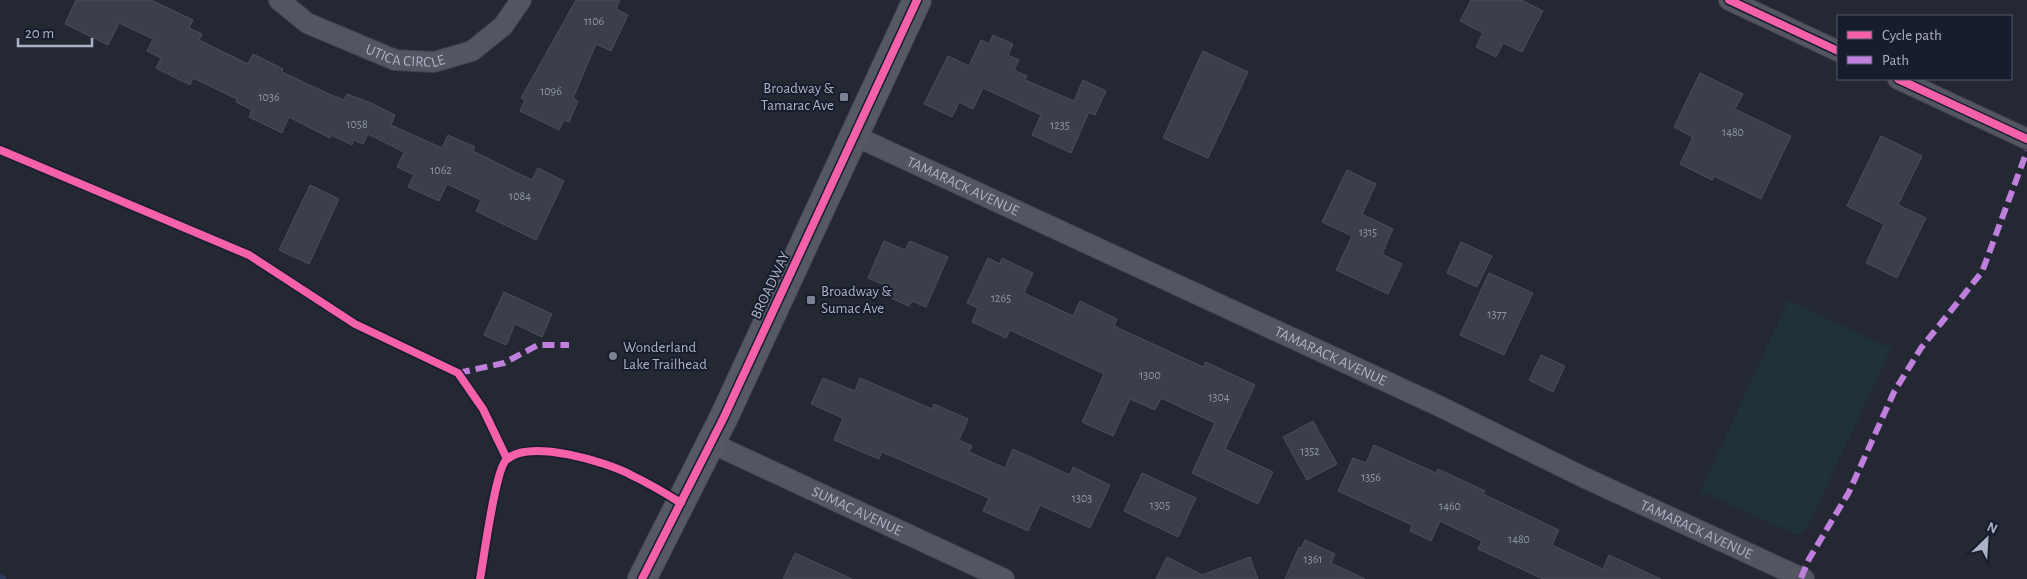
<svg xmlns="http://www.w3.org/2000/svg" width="2027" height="579" viewBox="0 0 2027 579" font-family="'Alegreya Sans',sans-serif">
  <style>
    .green { fill: #203239 }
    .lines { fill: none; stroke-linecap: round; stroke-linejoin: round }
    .stream { stroke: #2b385a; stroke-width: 8 }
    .building { fill: #3b3f49; stroke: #4a4f5b }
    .street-casing { stroke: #40434b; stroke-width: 22 }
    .primary-casing { stroke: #40454f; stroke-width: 30 }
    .street { stroke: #535661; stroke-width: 20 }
    .primary { stroke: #555963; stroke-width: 28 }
    .quiet { stroke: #c07fdc; stroke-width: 6; stroke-dasharray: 12 6; stroke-linecap: butt }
    .cycleway-casing { stroke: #171d2d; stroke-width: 11 }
    .cycleway { stroke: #f560ab; stroke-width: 8 }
    .poi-dot { fill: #7b8293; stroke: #171d2d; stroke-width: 2 }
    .labels { text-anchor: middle; stroke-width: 4; stroke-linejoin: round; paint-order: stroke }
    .number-label { font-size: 12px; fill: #8f95a7 }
    .street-label { font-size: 15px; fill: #abb2c6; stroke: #171d2d }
    .poi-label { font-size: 15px; fill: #abb2c6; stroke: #171d2d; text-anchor: start }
  </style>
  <rect width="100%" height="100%" fill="#232833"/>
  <path class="green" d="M1788,301L1891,348L1806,530L1797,535L1701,491Z"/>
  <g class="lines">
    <path class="stream" d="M0,578L2,579"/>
  </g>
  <path class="building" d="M76,0H151L193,20L189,28L202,34L199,40L248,64L253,54L283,69L282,72L329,94L344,100L347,94L371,103L395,115L391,125L442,148L448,135L475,147L473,151L532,180L538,168L564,181L536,240L476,211L481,200L447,184L439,201L408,187L414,175L397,167L404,152L368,134L363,144L354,140L352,145L331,135L330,138L289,117L282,133L249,117L252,110L236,102L237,99L193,78L190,85L156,68L161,58L147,51L153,39L119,23L108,45L65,24Z
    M576,0H620L616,9L628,15L611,51L596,44L573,98L578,101L569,122L564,120L559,130L520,111L525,100L521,98Z
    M1471,0H1521L1543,11L1522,52L1503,43L1496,57L1476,47L1483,33L1460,21Z
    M993,35L1013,44L1008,55L1019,60L1014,70L1027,76L1025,80L1074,101L1083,80L1106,91L1095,115L1089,112L1071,153L1032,135L1041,115L983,88L973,109L959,102L952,117L924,104L948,56L969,66L981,40L989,44Z
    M1203,51L1248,72L1208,158L1163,138Z
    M1700,73L1743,94L1735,109L1791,136L1761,199L1714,176L1712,180L1680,164L1693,137L1674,127Z
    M1881,136L1922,156L1898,205L1926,218L1897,278L1866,263L1884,224L1847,206Z
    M1347,170L1376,184L1362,214L1393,229L1382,254L1402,264L1388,294L1336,270L1352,236L1322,222Z
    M310,185L339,199L309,264L279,250Z
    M884,241L905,250L910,241L948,257L926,307L912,301L909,306L886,296L889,287L868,278Z
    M1461,242L1492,256L1477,287L1447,273Z
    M988,258L1000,264L1002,258L1033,273L1024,293L1073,316L1080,301L1117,319L1114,326L1203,367L1206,362L1255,385L1225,449L1273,472L1258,504L1192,473L1215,423L1161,398L1155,410L1130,399L1113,436L1082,422L1104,374L1010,330L1006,338L972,322L978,308L967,303Z
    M1489,273L1533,293L1504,355L1460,335Z
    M504,292L552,314L542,337L515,324L506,345L484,335Z
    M1541,355L1565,366L1553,392L1529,380Z
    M823,378L855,391L860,378L932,409L934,404L968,419L959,440L972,446L969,452L1005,468L1013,449L1070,475L1073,467L1110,485L1090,528L1040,505L1028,531L983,511L989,498L882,452L879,459L834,440L843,418L811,404Z
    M1313,421L1337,464L1307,480L1283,437Z
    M1374,445L1436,473L1438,469L1485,491L1483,494L1559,530L1552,545L1603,569L1609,555L1661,579H1543L1478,549L1482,541L1440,521L1431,541L1410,531L1412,525L1338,491L1353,458L1366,463Z
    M1142,473L1196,498L1178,537L1124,511Z
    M1305,540L1335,554L1331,563L1365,579H1285L1299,547L1301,548Z
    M795,553L852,579H783Z
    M1167,557L1202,575L1250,557L1258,579H1156Z"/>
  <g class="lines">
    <g class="street-casing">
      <g id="street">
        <path id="s1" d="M279,0L307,23L395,60L434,62L472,51L503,26L521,0"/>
        <path d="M1729,0L1838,51"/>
        <path d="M1898,79L2027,139"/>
        <path id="s2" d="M855,136L1439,406L1583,477L1804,579"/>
        <path id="s3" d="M711,443L1004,579"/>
      </g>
    </g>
    <g class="primary-casing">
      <path id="primary" d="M642,579L724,417L917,0"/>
    </g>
    <use href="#street" class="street"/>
    <use href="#primary" class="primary"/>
    <path class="quiet" d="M458,373L504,363L538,345H569
      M1801,578L1809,559L1849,492L1894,392L1921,348L1982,272L2027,151"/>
    <g class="cycleway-casing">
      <path id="cycleway" d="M1729,0L1838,51
        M1898,79L2027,139
        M0,150L249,255L355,324L458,373L483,409L507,459
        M480,579C484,558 495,471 506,460C529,438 607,462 631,475C648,483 665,493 681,503
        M642,579L724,417L917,0"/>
    </g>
    <use href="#cycleway" class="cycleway"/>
  </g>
  <g class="poi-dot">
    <rect x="839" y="92" width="10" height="10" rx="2.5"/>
    <rect x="806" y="295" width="10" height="10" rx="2.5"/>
    <circle cx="613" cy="356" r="5"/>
  </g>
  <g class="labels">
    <g class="number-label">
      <text x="594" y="25">1106</text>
      <text x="551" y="95">1096</text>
      <text x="269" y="101">1036</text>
      <text x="357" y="128">1058</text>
      <text x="1060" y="129">1235</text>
      <text x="1733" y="136">1480</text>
      <text x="441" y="174">1062</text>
      <text x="520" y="200">1084</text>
      <text x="1368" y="236">1315</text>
      <text x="1001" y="302">1265</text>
      <text x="1497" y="318">1377</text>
      <text x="1150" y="379">1300</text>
      <text x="1219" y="401">1304</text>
      <text x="1310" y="455">1352</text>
      <text x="1371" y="481">1356</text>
      <text x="1082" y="502">1303</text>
      <text x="1160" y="509">1305</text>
      <text x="1450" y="510">1460</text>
      <text x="1519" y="543">1480</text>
      <text x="1313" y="563">1361</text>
    </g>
    <g class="street-label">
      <text dy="5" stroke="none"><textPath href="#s1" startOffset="141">UTICA CIRCLE</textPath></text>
      <text dy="5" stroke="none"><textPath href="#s2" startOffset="119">TAMARACK AVENUE</textPath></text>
      <text transform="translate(770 285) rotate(-65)" y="5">BROADWAY</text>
      <text dy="5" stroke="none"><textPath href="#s2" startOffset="524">TAMARACK AVENUE</textPath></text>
      <text dy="5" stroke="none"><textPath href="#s3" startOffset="161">SUMAC AVENUE</textPath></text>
      <text dy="5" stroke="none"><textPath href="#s2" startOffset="929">TAMARACK AVENUE</textPath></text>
    </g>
    <g class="poi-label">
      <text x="834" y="93" text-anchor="end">Broadway &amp;<tspan x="834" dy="17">Tamarac Ave</tspan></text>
      <text x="821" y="296">Broadway &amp;<tspan x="821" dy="17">Sumac Ave</tspan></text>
      <text x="623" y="352">Wonderland<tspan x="623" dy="17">Lake Trailhead</tspan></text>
    </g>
  </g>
  <rect x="1837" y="15" width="175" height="65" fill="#171d2d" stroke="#52596a"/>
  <rect x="1847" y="31" width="25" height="8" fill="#f560ab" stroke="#52596a"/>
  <text x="1882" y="40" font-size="15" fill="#abb2c6">Cycle path</text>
  <rect x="1847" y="56" width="25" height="8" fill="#c07fdc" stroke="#52596a"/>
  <text x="1882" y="65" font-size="15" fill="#abb2c6">Path</text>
  <g transform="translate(1987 539) rotate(25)" stroke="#171d2d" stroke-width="4" paint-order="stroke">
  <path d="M0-4L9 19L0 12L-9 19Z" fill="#abb2c6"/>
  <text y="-8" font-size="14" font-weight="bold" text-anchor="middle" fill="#abb2c6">N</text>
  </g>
  <path d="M18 38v8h74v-8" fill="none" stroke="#abb2c6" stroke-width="2.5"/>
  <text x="25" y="38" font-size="15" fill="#abb2c6" stroke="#171d2d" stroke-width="4" paint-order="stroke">20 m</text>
</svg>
